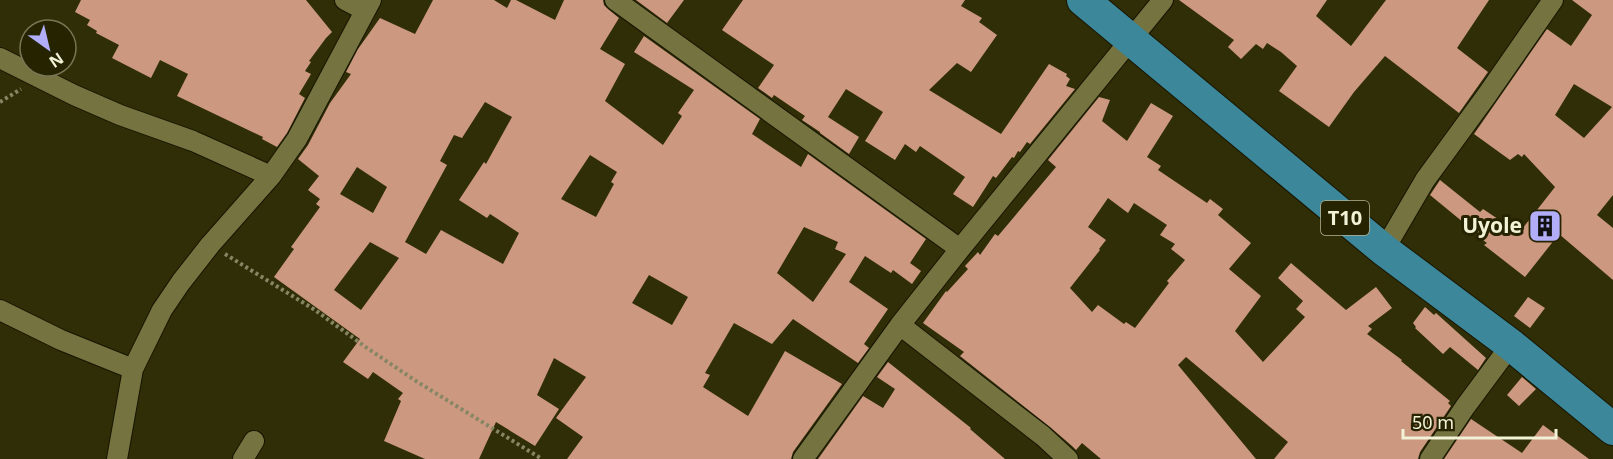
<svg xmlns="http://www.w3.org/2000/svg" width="1613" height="459" viewBox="0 0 1613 459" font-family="'Noto Sans',sans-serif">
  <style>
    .building { fill: #cc9980; fill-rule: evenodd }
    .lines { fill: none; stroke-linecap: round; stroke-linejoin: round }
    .minor-casing { stroke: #171500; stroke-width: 22 }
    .trunk-casing { stroke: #171500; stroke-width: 34 }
    .path { stroke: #878664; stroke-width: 4; stroke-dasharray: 3 3; stroke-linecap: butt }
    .minor { stroke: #757340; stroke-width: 20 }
    .trunk { stroke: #3c8799; stroke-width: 32 }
    .labels { text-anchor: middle; stroke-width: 6; stroke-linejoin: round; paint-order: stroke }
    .shield { fill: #262400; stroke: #b5b496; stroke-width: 1.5 }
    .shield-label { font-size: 20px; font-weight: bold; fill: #f2f2d7 }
    .poi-label { font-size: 21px; font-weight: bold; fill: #f2f2d7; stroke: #262400; text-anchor: end }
  </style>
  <rect width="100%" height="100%" fill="#302e06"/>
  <path class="building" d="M81,0H306L332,32L326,38L309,61L311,62L305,71L311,74L299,94L305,98L287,133L277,147L262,139L263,137L177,96L188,74L160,60L151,78L112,58L119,45L96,33L97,31L87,25L90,20L75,12Z
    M433,0H494L507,8L511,0H516L555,20L564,0H603L604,5L608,9L619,18L600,49L625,64L605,101L663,145L682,116L678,113L694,90L634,52L644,36L760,119L752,134L801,167L808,154L926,239L910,263L921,271L912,284L893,270L891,273L865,256L849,282L888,309L864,344L869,348L858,363L793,319L772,344L734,323L705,373L710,375L703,387L748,416L785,351L842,384L793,452L791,459H567L583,437L556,418L586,377L554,358L537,395L559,409L535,446L496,422L479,459H425L384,441L401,401L398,399L403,393L373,372L368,379L343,362L360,339L274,277L294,249L291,247L320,207L316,204L320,199L308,190L319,176L298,159L308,145L330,103L351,74L346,72L358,49L380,18L415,34ZM485,102L512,117L486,164L484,162L459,200L487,218L490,214L519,233L503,264L441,230L426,254L405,242L447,165L440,161L454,135L462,138ZM590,155L617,172L611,182L614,184L596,217L561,199ZM357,167L387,187L373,213L340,194ZM804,227L838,242L835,249L846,254L813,302L777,273ZM370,242L399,258L361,310L334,290ZM649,275L688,297L672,325L632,303Z
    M636,0H684L667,23Z
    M743,0H965L961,6L982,18L979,22L997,35L971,72L957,63L929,90L1001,134L1049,64L1067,74L1066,76L1070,79L1066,86L1075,89L1030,144L1027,142L1020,152L1018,151L1014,158L1012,157L996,178L993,176L973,207L953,194L965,177L920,146L916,152L905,144L895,160L865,141L883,112L846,89L828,117L859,137L849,154L820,133V132L802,120L805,116L774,95L772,98L758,88L774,65L722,30Z
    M1179,0H1327L1316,16L1351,46L1386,0H1489L1457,48L1488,72L1459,113L1385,56L1354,92L1329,127L1279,91L1297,66L1281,52L1267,43L1263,49L1256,44L1241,59L1228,47L1234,40Z
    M1572,0H1613V195L1597,215L1613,228V280L1559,234L1525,277L1484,245L1487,243L1468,229L1469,227L1430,195L1440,180L1480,212L1483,209L1519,233L1555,187L1524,154L1522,157L1518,154L1510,160L1474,134L1547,29L1571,46L1592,15ZM1574,84L1612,107L1584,138L1555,115Z
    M1099,97L1110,100L1102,121L1127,141L1151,103L1173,116L1147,157L1161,166L1158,170L1207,203L1210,199L1223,209L1218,215L1251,243L1229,269L1261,296L1235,331L1263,362L1305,317L1296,309L1303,301L1278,278L1291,263L1346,310L1376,287L1392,308L1368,326L1372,329L1367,334L1402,360L1401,361L1450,401L1448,403L1451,406L1420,452L1418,459H1274L1288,442L1186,357L1178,365L1256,459H1101L1082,443L1076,450L1072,446L1050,427L960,356L964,352L923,323L946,291L947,292L968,269L965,266L978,252L980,255L995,234L998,236L1056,167L1048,160ZM1108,198L1128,213L1134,203L1167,225L1160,235L1175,244L1171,249L1185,260L1167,281L1169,283L1135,328L1126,322L1124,324L1098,305L1092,312L1070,288L1100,250L1099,249L1106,240L1088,227Z
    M1528,297L1545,308L1530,328L1514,316Z
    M1425,307L1434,315L1436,313L1486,358L1478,370L1450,347L1443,354L1415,328L1416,327L1413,323Z
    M888,362L971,428L970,429L1005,459H818L863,396L883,408L895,389L877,377Z
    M1522,377L1536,389L1519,406L1507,395Z
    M1471,419L1522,453L1543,425L1589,459H1444Z"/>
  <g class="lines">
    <g class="minor-casing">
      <path id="minor" d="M345,0L364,10
        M615,0L960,249
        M0,58L74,95L120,115L193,141L271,176
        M1384,250L1425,180L1487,95L1553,0
        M0,310L61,340L133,369
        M900,325L1043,436L1068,459
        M117,459L133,369L162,310L181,282L210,245L271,176L297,139L371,0
        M243,459L254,441
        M803,459L900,325L960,249L1163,0
        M1430,459L1465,407L1511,345"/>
    </g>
    <g class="trunk-casing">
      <path id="trunk" d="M1083,0L1384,250L1511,345L1613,429"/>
    </g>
    <path class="path" d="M0,102L21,89
      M225,254L315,310L367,348L416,381L542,459"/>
    <use href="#minor" class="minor"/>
    <use href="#trunk" class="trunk"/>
  </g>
  <defs>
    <g id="building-square" transform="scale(1.725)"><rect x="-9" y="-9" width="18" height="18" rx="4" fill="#b2adf9" stroke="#262400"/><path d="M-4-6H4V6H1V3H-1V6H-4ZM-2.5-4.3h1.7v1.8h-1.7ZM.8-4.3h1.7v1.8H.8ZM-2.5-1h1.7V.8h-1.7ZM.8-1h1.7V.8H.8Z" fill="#111"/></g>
  </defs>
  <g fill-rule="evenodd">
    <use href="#building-square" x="1545" y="226"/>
  </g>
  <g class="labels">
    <rect class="shield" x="1321" y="201" width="48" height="34" rx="4.5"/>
    <g class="shield-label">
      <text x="1345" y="225">T10</text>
    </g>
    <g class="poi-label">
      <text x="1522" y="233">Uyole</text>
    </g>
  </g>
  <g transform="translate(48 48) rotate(146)"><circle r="28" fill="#262400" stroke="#787656" stroke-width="1.5"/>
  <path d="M0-4.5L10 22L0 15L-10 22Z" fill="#b2adf9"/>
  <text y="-9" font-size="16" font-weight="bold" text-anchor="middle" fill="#f2f2d7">N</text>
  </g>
  <path d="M1403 429v9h153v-9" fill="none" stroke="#f2f2d7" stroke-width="3"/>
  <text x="1412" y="429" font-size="18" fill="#f2f2d7" stroke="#262400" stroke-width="4.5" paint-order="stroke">50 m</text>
</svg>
